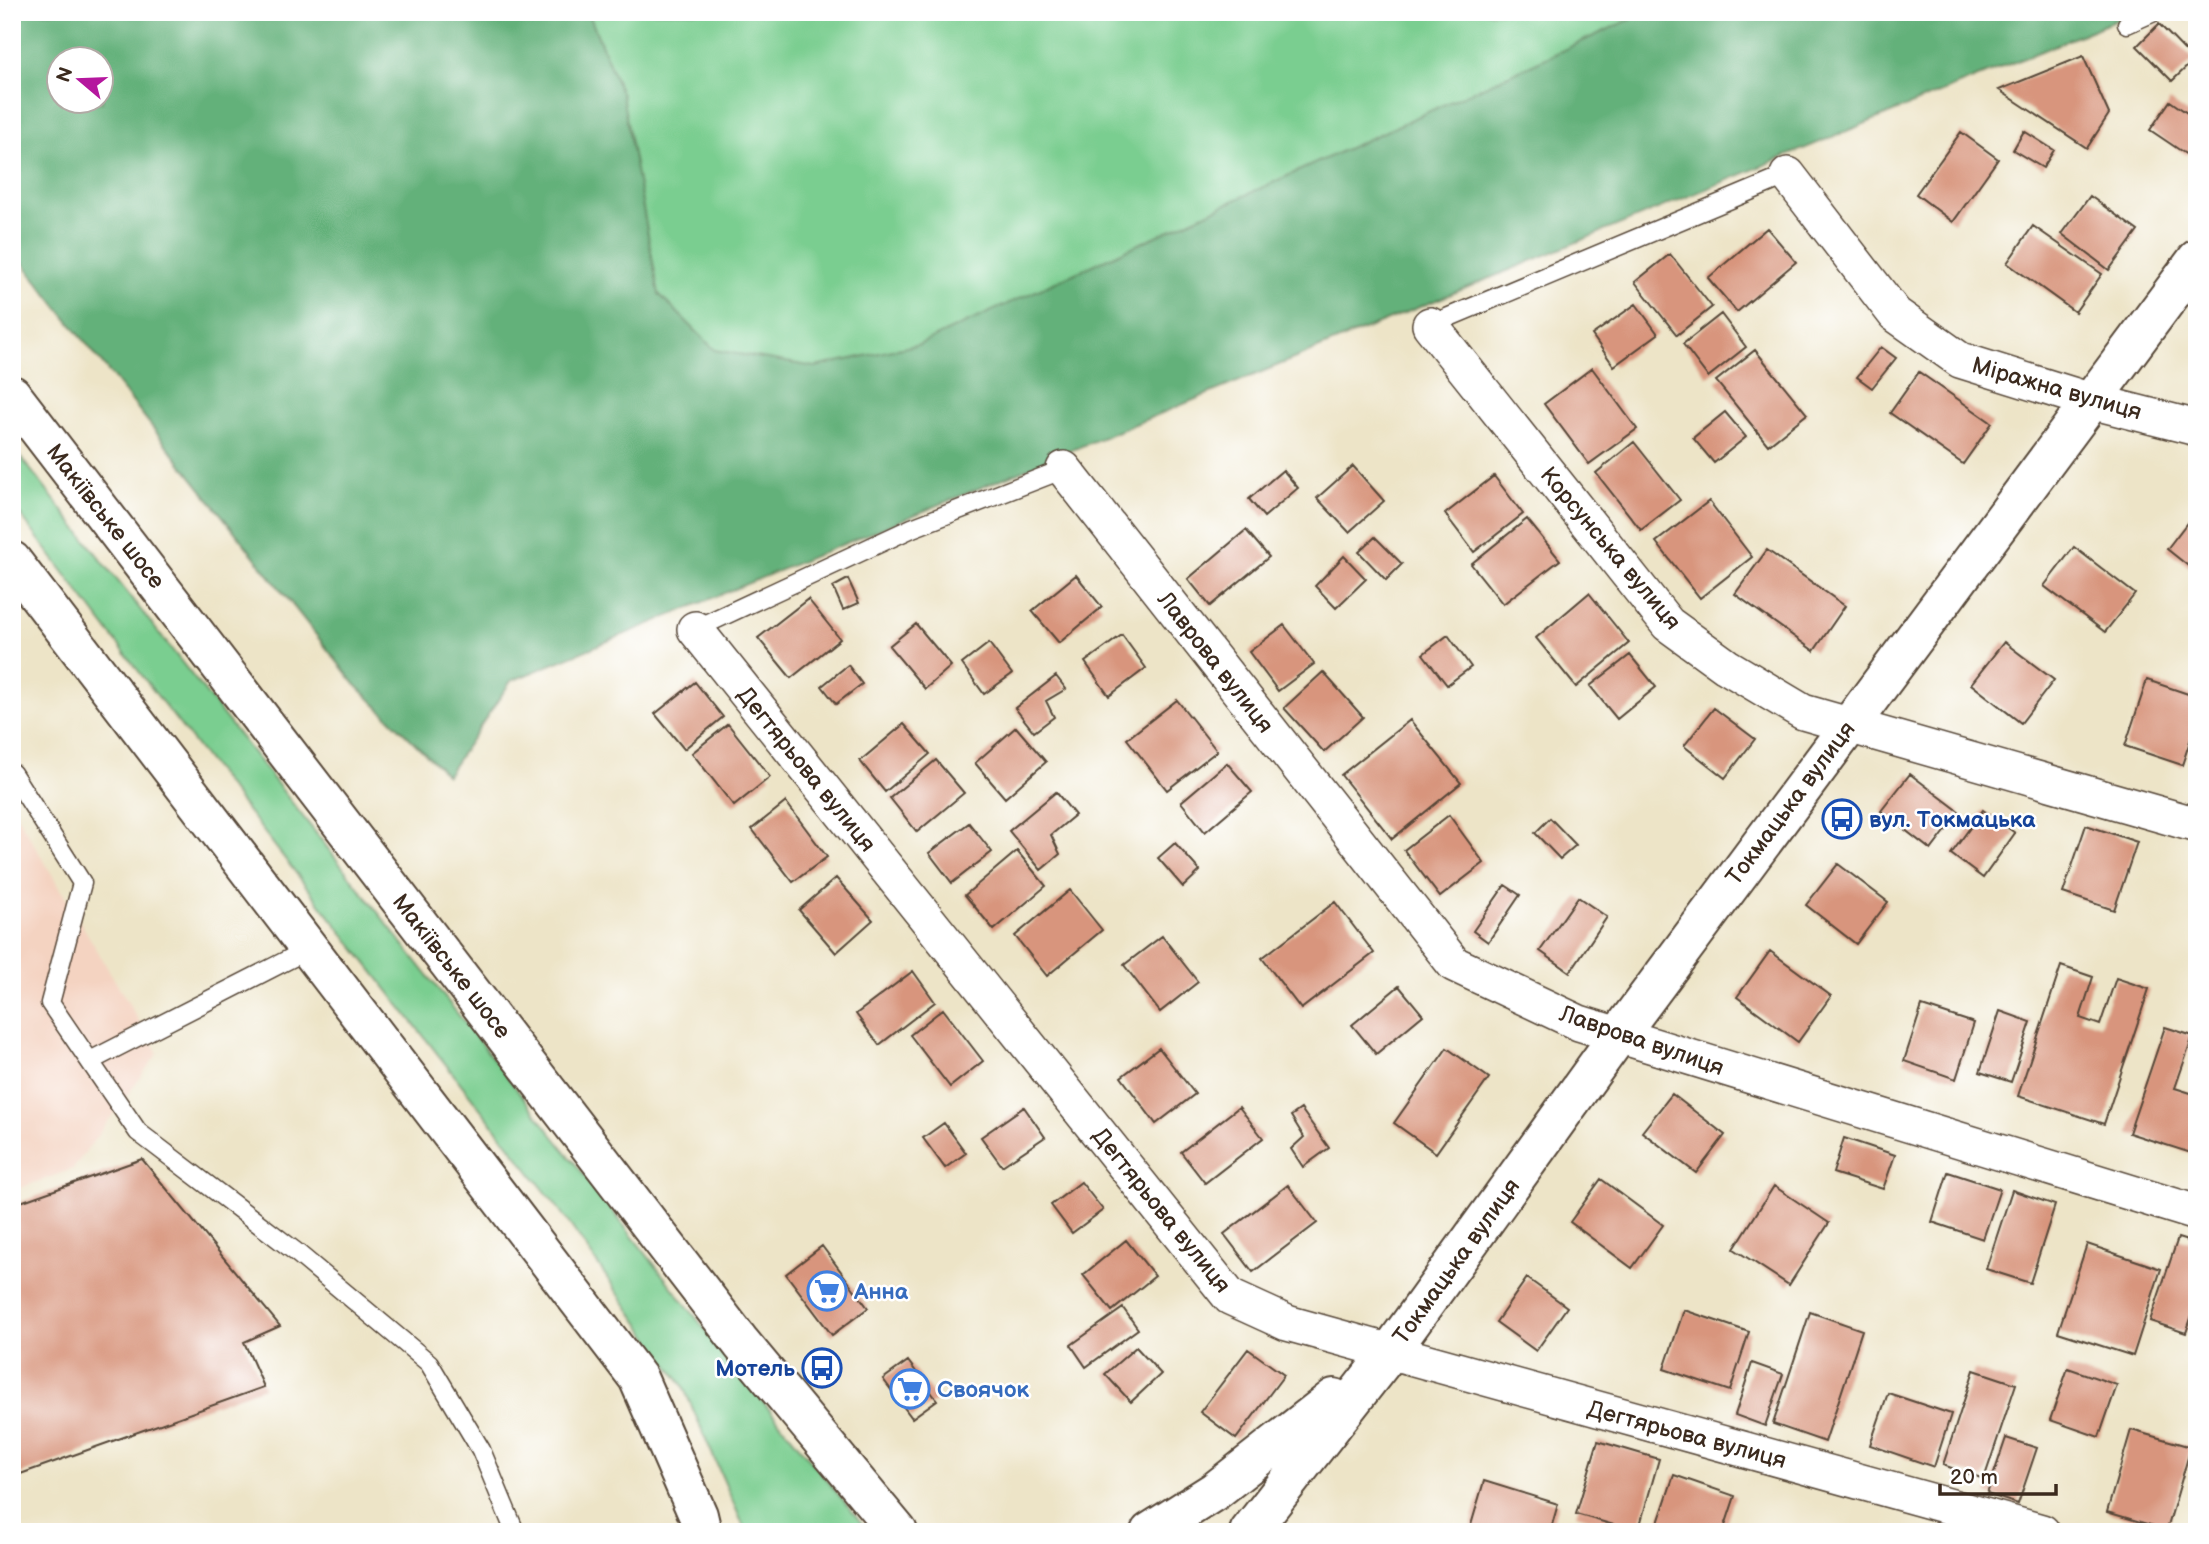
<svg xmlns="http://www.w3.org/2000/svg" width="2209" height="1544" viewBox="0 0 2209 1544" font-family="'Balsamiq Sans',sans-serif">
  <style>
    .built { fill: #f4d3c1 }
    .green { fill: #7ace90; stroke: #5a7c57; stroke-width: 2; fill-rule: evenodd }
    .forest { fill: #63b17a; stroke: #4f6e4c; stroke-width: 2; fill-rule: evenodd }
    .building { fill: #d8957d }
    .lines { fill: none; stroke-linecap: round; stroke-linejoin: round }
    .service-casing { stroke: #564637; stroke-width: 21 }
    .minor-casing { stroke: #564637; stroke-width: 38 }
    .tertiary-casing { stroke: #564637; stroke-width: 42 }
    .primary-casing { stroke: #564637; stroke-width: 42 }
    .service { stroke: #fff; stroke-width: 18 }
    .minor { stroke: #fff; stroke-width: 35 }
    .tertiary { stroke: #fff; stroke-width: 38 }
    .primary { stroke: #fff; stroke-width: 38 }
    .labels { text-anchor: middle; stroke-width: 5; stroke-linejoin: round; paint-order: stroke }
    .street-label { font-size: 23px; fill: #3b2a1e; stroke: #fff }
    .transit-label { font-size: 23px; font-weight: bold; fill: #164399; stroke: #fff; text-anchor: start }
    .shop-label { font-size: 23px; font-weight: bold; fill: #366cbe; stroke: #fff; text-anchor: start }
  </style>
  <rect width="100%" height="100%" fill="#fff"/>
  <filter id="ink" filterUnits="userSpaceOnUse"><feTurbulence type="fractalNoise" baseFrequency=".0143" numOctaves="2"/><feDisplacementMap in="SourceGraphic" scale="14" xChannelSelector="R" yChannelSelector="G"/><feConvolveMatrix kernelMatrix="1 2 1 2 8 2 1 2 1" color-interpolation-filters="sRGB"/></filter>
  <filter id="wash" filterUnits="userSpaceOnUse"><feTurbulence type="fractalNoise" baseFrequency=".00686" numOctaves="4" result="noise"/><feDisplacementMap in="SourceGraphic" scale="28" xChannelSelector="R" yChannelSelector="G"/><feGaussianBlur stdDeviation="1.57" result="paint"/><feColorMatrix in="noise" values="0 0 0 0 0 0 0 0 0 0 0 0 0 0 0 0 0 1.4 0 .05"/><feComposite in="paint" operator="in"/></filter>
  <g filter="url(#wash)">
    <rect width="100%" height="100%" fill="#ede4c7"/>
    <path class="built" d="M12,807L158,1053L73,1169L12,1191Z"/>
    <path class="green" d="M12,12H1905L355,684L12,249ZM60,60H102V102H60Z
      M12,446L738,1371L869,1532H746L683,1386L559,1209L162,702L12,504Z"/>
    <path class="forest" d="M12,12H588L622,95L659,294L715,350L815,367L920,344L1631,19L1633,12H2136L511,681L447,775L355,684L12,249ZM60,60H102V102H60Z"/>
    <g id="blocks">
      <path class="building" d="M2159,24L2194,60L2172,81L2137,46Z
        M2083,56L2109,114L2087,148L1999,90Z
        M2170,101L2197,120V141L2187,155L2150,130Z
        M2024,131L2054,150L2043,168L2013,150Z
        M1961,132L1998,159L1953,222L1916,194Z
        M2090,196L2138,231L2109,270L2062,234Z
        M2033,226L2102,274L2075,312L2007,263Z
        M1767,228L1796,262L1737,312L1708,278Z
        M1670,254L1712,307L1677,335L1635,282Z
        M1636,304L1658,334L1614,366L1592,335Z
        M1721,314L1746,347L1708,377L1683,344Z
        M1881,347L1896,358L1872,388L1857,377Z
        M1755,350L1807,414L1768,445L1716,381Z
        M1592,368L1637,429L1589,464L1544,404Z
        M1919,372L1992,423L1963,464L1890,413Z
        M1725,412L1746,437L1714,463L1693,438Z
        M1634,442L1680,500L1641,530L1596,473Z
        M1353,466L1384,501L1349,532L1317,498Z
        M1283,470L1298,488L1264,517L1249,499Z
        M1494,476L1523,514L1474,552L1445,514Z
        M1709,501L1752,557L1700,598L1656,542Z
        M2193,515L2197,518V573L2167,549Z
        M1527,519L1560,560L1503,604L1471,564Z
        M1246,530L1269,557L1210,606L1188,579Z
        M1375,537L1402,564L1386,580L1359,552Z
        M2074,547L2135,594L2105,632L2044,586Z
        M1767,550L1845,606L1814,651L1735,594Z
        M1344,556L1366,579L1336,608L1315,586Z
        M1076,575L1102,607L1059,643L1032,611Z
        M848,579L859,603L843,610L833,587Z
        M1589,593L1629,643L1576,687L1536,638Z
        M808,599L840,639L791,678L758,638Z
        M916,624L951,666L925,689L889,646Z
        M1284,625L1314,664L1278,691L1249,652Z
        M1122,635L1146,668L1109,696L1085,662Z
        M1448,635L1471,667L1447,685L1423,654Z
        M2004,642L2054,680L2021,723L1971,684Z
        M989,643L1012,674L984,694L962,664Z
        M1630,655L1656,687L1617,719L1590,686Z
        M848,665L862,684L836,704L822,686Z
        M1323,672L1363,717L1324,752L1284,708Z
        M1056,676L1066,689L1046,701L1054,717L1034,732L1015,708Z
        M2147,680L2197,697V720L2182,765L2125,746Z
        M695,682L723,717L684,749L655,714Z
        M1177,700L1217,751L1167,790L1127,739Z
        M1714,708L1755,739L1725,778L1684,746Z
        M1410,720L1461,783L1392,839L1341,775Z
        M728,724L770,777L734,806L692,753Z
        M904,724L930,754L885,792L860,761Z
        M1016,727L1046,762L1005,798L975,763Z
        M936,760L964,793L917,832L890,798Z
        M1227,763L1252,792L1205,832L1181,802Z
        M1910,774L1960,812L1931,850L1881,811Z
        M1056,792L1075,815L1051,835L1060,854L1041,870L1009,831Z
        M786,802L827,857L793,882L752,829Z
        M1983,810L2015,833L1983,878L1951,854Z
        M1449,815L1484,863L1440,897L1404,850Z
        M1550,818L1576,845L1560,859L1535,833Z
        M969,823L992,852L952,883L929,853Z
        M2086,825L2137,842L2114,910L2063,893Z
        M1175,843L1200,871L1183,887L1158,858Z
        M1017,851L1046,886L994,930L965,895Z
        M1838,864L1888,902L1856,944L1806,905Z
        M836,878L873,920L836,953L799,910Z
        M1505,885L1520,895L1488,942L1473,931Z
        M1070,890L1102,930L1047,976L1015,936Z
        M1578,897L1607,917L1570,972L1540,951Z
        M1335,902L1374,953L1301,1009L1262,958Z
        M1162,936L1198,982L1160,1012L1124,965Z
        M1770,951L1831,996L1798,1042L1737,997Z
        M2061,966L2093,977L2080,1018L2100,1025L2116,978L2149,989L2104,1124L2018,1096Z
        M913,971L935,1002L879,1045L856,1014Z
        M1399,986L1423,1015L1376,1054L1352,1025Z
        M1922,1006L1974,1023L1956,1079L1904,1061Z
        M943,1009L983,1061L950,1087L910,1035Z
        M2000,1011L2031,1022L2011,1082L1980,1072Z
        M2165,1027L2193,1036L2175,1088L2197,1095L2194,1154L2129,1133Z
        M1159,1048L1195,1094L1156,1124L1121,1077Z
        M1447,1048L1489,1078L1436,1153L1394,1123Z
        M1672,1094L1725,1135L1696,1173L1642,1132Z
        M1024,1107L1045,1137L1002,1166L981,1137Z
        M1239,1107L1263,1138L1205,1183L1181,1152Z
        M1301,1109L1329,1148L1303,1167L1291,1149L1304,1137L1291,1116Z
        M944,1123L966,1153L945,1168L923,1138Z
        M1844,1138L1895,1155L1883,1189L1833,1173Z
        M142,1159L280,1326L244,1342L264,1387L12,1477V1205Z
        M1948,1172L2000,1189L1983,1239L1932,1222Z
        M1601,1179L1663,1225L1632,1268L1570,1222Z
        M1081,1182L1103,1210L1072,1233L1051,1205Z
        M1288,1185L1317,1223L1253,1272L1224,1234Z
        M1774,1186L1829,1223L1789,1285L1734,1249Z
        M2012,1190L2055,1205L2030,1283L1986,1269Z
        M2178,1238L2197,1244V1300L2186,1333L2150,1321Z
        M1126,1240L1155,1276L1112,1311L1083,1275Z
        M2087,1244L2161,1269L2133,1356L2058,1332Z
        M822,1246L868,1308L832,1335L786,1274Z
        M1527,1278L1567,1307L1536,1351L1496,1322Z
        M1123,1308L1138,1329L1086,1367L1071,1345Z
        M1684,1310L1749,1332L1730,1391L1664,1369Z
        M1810,1312L1862,1330L1825,1442L1773,1424Z
        M1136,1347L1161,1374L1131,1402L1105,1374Z
        M1248,1349L1284,1375L1236,1439L1200,1412Z
        M908,1361L937,1400L912,1418L883,1379Z
        M1752,1363L1783,1374L1765,1426L1735,1415Z
        M2068,1368L2117,1385L2099,1437L2050,1420Z
        M1974,1370L2016,1384L1984,1479L1943,1465Z
        M1888,1393L1951,1414L1934,1467L1870,1445Z
        M2131,1430L2191,1447L2167,1530L2107,1512Z
        M2006,1438L2037,1448L2018,1504L1987,1494Z
        M1598,1441L1659,1459L1638,1532L1576,1514Z
        M1674,1475L1735,1496L1723,1532H1655Z
        M1484,1481L1558,1504L1550,1532H1469Z"/>
    </g>
  </g>
  <g filter="url(#ink)">
    <use href="#blocks" fill-opacity="0" stroke="#564637" stroke-width="2"/>
    <g class="lines">
      <g class="service-casing">
        <path id="service" d="M2127,24L2154,12
          M1430,325L1788,175
          M695,629L912,528L1064,469
          M12,773L82,883L50,1003L138,1132L296,1252L429,1363L481,1450L515,1532
          M90,1061L309,949"/>
      </g>
      <g class="minor-casing">
        <path id="minor" d="M1788,175L1895,314L1960,360L2091,401L2197,428
          M1430,325L1668,624L1726,666L1803,712L2197,825
          M1064,469L1454,964L1579,1023L2197,1213
          M695,629L1230,1297L1287,1323L2042,1532"/>
      </g>
      <g class="tertiary-casing">
        <path id="tertiary" d="M1150,1532L1215,1491L1334,1398
          M1249,1532L1390,1352L1618,1036L2197,259"/>
      </g>
      <g class="primary-casing">
        <path id="primary" d="M12,395L741,1343L898,1532
          M12,561L638,1378L698,1515L702,1532"/>
      </g>
      <use href="#service" class="service"/>
      <use href="#minor" class="minor"/>
      <use href="#tertiary" class="tertiary"/>
      <use href="#primary" class="primary"/>
    </g>
  </g>
  <defs>
    <g id="bus-ring" transform="scale(2.0125)"><circle r="9.5" fill="#fff" stroke="#1a4fb4" stroke-width="1.5"/><path d="M-5-6H5V4H4V6H2V4H-2V6H-4V4H-5ZM-3.5-4V0h7V-4ZM-3.5 1.2v1.5H-2V1.2ZM2 1.2v1.5H3.5V1.2Z" fill="#1a4fb4"/></g>
    <g id="supermarket-ring" transform="scale(2.0125)"><circle r="9.5" fill="#fff" stroke="#3f7fe0" stroke-width="1.5"/><path d="M-6-5.5h2.5l.6 2H6L4.5 2H-2.5L-4.4-4H-6ZM-1.5 3.2a1.3 1.3 0 1 0 .1 0ZM3 3.2a1.3 1.3 0 1 0 .1 0Z" fill="#3f7fe0"/></g>
  </defs>
  <g fill-rule="evenodd">
    <use href="#bus-ring" x="1842" y="819"/>
    <use href="#supermarket-ring" x="827" y="1291"/>
    <use href="#bus-ring" x="822" y="1368"/>
    <use href="#supermarket-ring" x="910" y="1389"/>
  </g>
  <g class="labels">
    <g class="street-label">
      <text transform="translate(2057 388) rotate(16)" y="8">Міражна вулиця</text>
      <text transform="translate(106 516) rotate(52)" y="8">Макіївське шосе</text>
      <text transform="translate(1611 548) rotate(50)" y="8">Корсунська вулиця</text>
      <text transform="translate(1216 662) rotate(52)" y="8">Лаврова вулиця</text>
      <text transform="translate(807 769) rotate(51)" y="8">Дегтярьова вулиця</text>
      <text transform="translate(1790 803) rotate(-53)" y="8">Токмацька вулиця</text>
      <text transform="translate(452 966) rotate(52)" y="8">Макіївське шосе</text>
      <text transform="translate(1642 1040) rotate(19)" y="8">Лаврова вулиця</text>
      <text transform="translate(1162 1210) rotate(51)" y="8">Дегтярьова вулиця</text>
      <text transform="translate(1456 1261) rotate(-54)" y="8">Токмацька вулиця</text>
      <text transform="translate(1687 1434) rotate(15)" y="8">Дегтярьова вулиця</text>
    </g>
    <g class="transit-label">
      <text x="1869" y="827">вул. Токмацька</text>
      <text x="795" y="1376" text-anchor="end">Мотель</text>
    </g>
    <g class="shop-label">
      <text x="854" y="1299">Анна</text>
      <text x="937" y="1397">Своячок</text>
    </g>
  </g>
  <rect width="2209" height="1544" fill="none" stroke="#fff" stroke-width="42"/>
  <g transform="translate(80 80) rotate(289)"><circle r="33" fill="#ffffff" stroke="#b1aaa5" stroke-width="2"/>
  <path d="M0-5L12 26L0 18L-12 26Z" fill="#b5179e"/>
  <text y="-10" font-size="19" font-weight="bold" text-anchor="middle" fill="#3b2a1e">N</text>
  </g>
  <path d="M1940 1484v10h116v-10" fill="none" stroke="#3b2a1e" stroke-width="3.5"/>
  <text x="1950" y="1484" font-size="21" fill="#3b2a1e" stroke="#ffffff" stroke-width="5" paint-order="stroke">20 m</text>
</svg>
